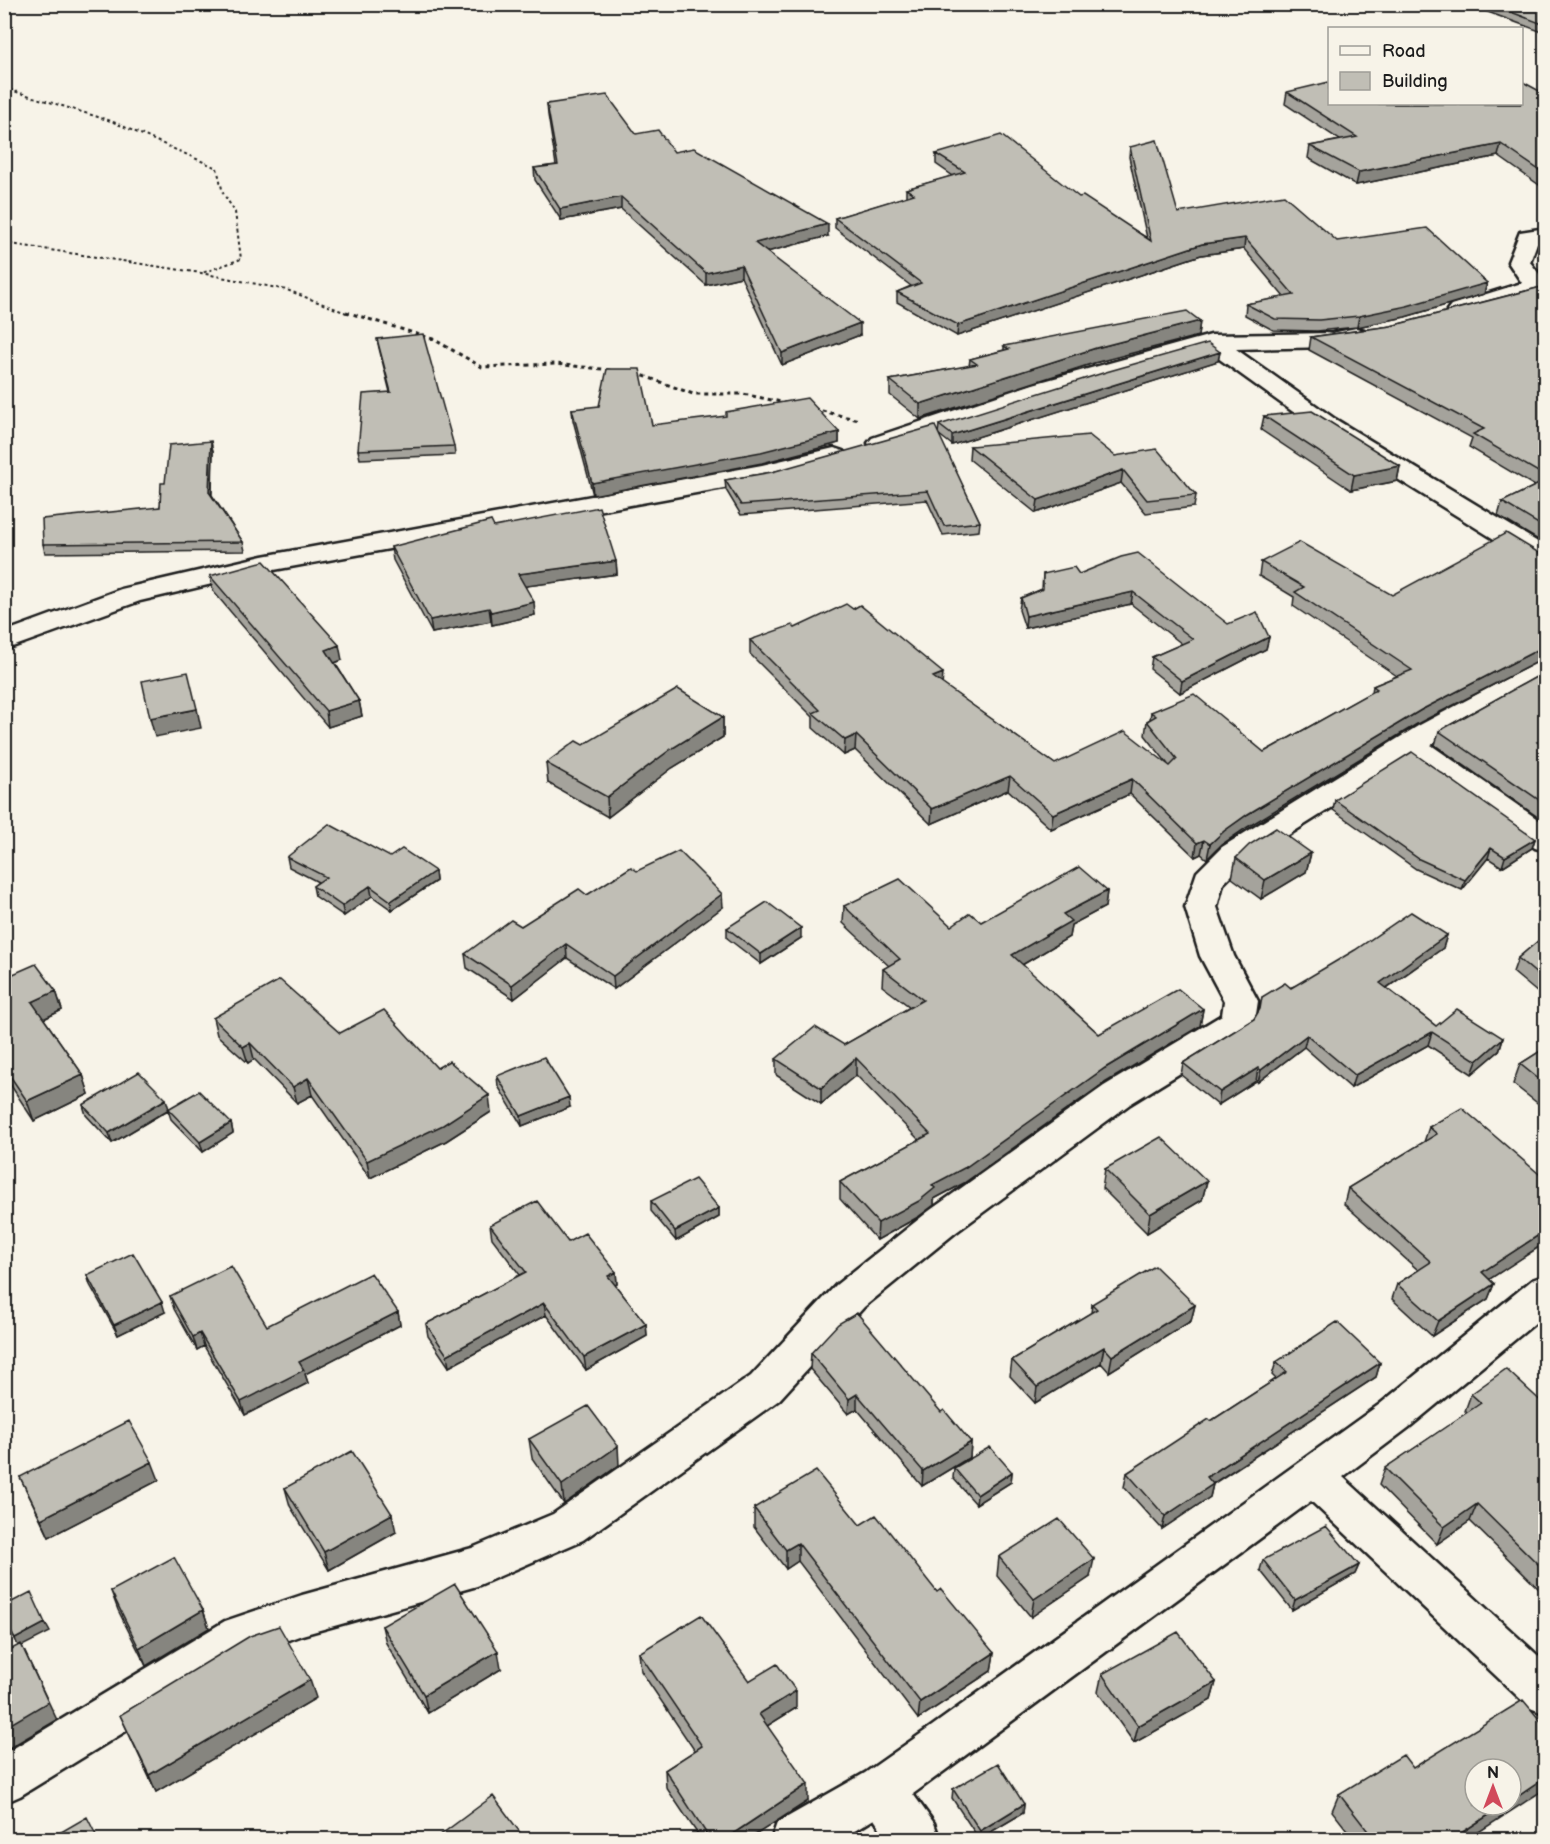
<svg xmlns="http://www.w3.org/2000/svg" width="1550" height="1844" viewBox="0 0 1550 1844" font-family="'Balsamiq Sans',sans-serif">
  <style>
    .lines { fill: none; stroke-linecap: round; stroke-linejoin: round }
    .minor-casing { stroke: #1c1c1c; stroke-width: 5 }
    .path-far1 { stroke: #1c1c1c; stroke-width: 2; stroke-dasharray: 3 3; stroke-linecap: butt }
    .path { stroke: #1c1c1c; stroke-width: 3; stroke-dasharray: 4 4; stroke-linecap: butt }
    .minor { fill: #f7f3e8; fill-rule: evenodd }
    .wall { fill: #a5a39c; stroke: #1c1c1c; stroke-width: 1.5 }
    .shaded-wall { fill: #86857f; stroke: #1c1c1c; stroke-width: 1.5 }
    .building { fill: #c0beb5; stroke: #1c1c1c; stroke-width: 1.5 }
  </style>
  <rect width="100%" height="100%" fill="#f7f3e8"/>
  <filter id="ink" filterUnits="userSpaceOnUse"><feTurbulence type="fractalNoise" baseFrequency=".0167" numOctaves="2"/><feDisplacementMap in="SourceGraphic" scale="12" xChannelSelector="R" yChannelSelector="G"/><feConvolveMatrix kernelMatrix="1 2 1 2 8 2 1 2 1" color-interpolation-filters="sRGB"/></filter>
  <g filter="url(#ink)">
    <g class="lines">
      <g class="minor-casing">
        <path id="minor" d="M1546,228V242L1537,243L1530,262L1546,283L1544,291L1467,315H1451L1447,310L1451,305L1522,283L1508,262L1520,232Z
          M1356,328L1364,330L1368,335L1364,340L1332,347L1236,349L1335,419L1546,547V567L1536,565L1317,429L1207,350L1051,394L890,448L881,451L872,448L868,443L872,438L1033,384L1211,335L1332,333Z
          M834,448L843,451L847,456L843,461L762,481L263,572L140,601L4,650V632L121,589L263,556L762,465Z
          M1546,660V681L1431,745L1546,825V851L1535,848L1409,759L1244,863L1223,884L1217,907L1234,956L1258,1001L1255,1021L1250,1030L1130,1104L955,1233L864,1307L779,1400L583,1540L477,1586L302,1635L255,1652L20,1796L4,1803V1754L225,1621L302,1595L472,1548L553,1514L751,1376L836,1285L929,1211L1104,1086L1222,1015L1224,1001L1200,956L1185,907L1197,872L1222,847L1418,726L1536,663Z
          M1546,1275V1314L1408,1428L1343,1477L1546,1663V1714L1530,1708L1311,1501L913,1794L934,1823L940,1840H888L874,1819L840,1840H771L777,1823L865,1773L932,1726L1380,1404L1532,1280Z"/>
      </g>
      <path class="path-far1" d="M4,88L111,121L217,168L223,193L235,212L241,259L202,273
        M4,243L201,273L287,290L349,314"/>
      <path class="path" d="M346,312L433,339L482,367L555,364L611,370
        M636,373L693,394H743L786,403
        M814,409L859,420"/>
      <use href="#minor" class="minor"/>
    </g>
    <path class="wall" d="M1466,4H1545V33Z
      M1287,92L1545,94V189L1498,156L1356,185L1308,158L1310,146L1340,140L1285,104Z
      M547,104L636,134L674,152L828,236L767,252L860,335L782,365L741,277L706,285L621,209L561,220L535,180L534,168L556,165L548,115Z
      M1130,147L1178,213L1337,241L1487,283L1484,294L1405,317L1357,327L1317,331L1273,330L1245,315L1246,304L1284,297L1244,249L1201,255L957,336L897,302V292L911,286L835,228V218L906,197V189L953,176L936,164V154L1079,197L1147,238L1129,157Z
      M1545,286V544L1498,516L1502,502L1535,486L1469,447L1472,438L1309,350L1311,337L1391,326Z
      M1200,321L1198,336L1094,363L920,419L890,395V380L969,366L970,359L1004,350V346Z
      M377,339L454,446L455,455L360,459L358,450L390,392L379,348Z
      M1220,352L1218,361L952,445L938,434L980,522L979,531L943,535L927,500L741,515L726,490L725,480L772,472L938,434L939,425Z
      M572,409L652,425L839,432V443L762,463L593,495L573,420Z
      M1264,416L1400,466L1397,481L1351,490L1261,430Z
      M970,446L1115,456L1196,495L1194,507L1146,513L1121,483L1036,513L969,459Z
      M213,451L212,495L243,542L245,551L45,553L43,544L160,507L165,483Z
      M494,527L616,561L617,574L525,586L535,615L492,625L491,621L432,633L393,560L391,547Z
      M1539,553L1545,554V658L1417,724L1246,828L1221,845L1207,859L1201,854L1195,857L1130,794L1051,829L1008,790L931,824L855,750L844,755L813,728V717L750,654V640L795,628L942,684L1055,764L1167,763L1145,735L1147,721L1150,719L1151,712L1264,752L1372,692L1373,686L1397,676L1293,606L1294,597L1259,576L1261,562L1392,595Z
      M1043,574H1079L1228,624L1269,637L1266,649L1180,693L1150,669L1152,657L1182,644L1131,604L1025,628L1019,610L1021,598L1042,589Z
      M210,576L342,660L335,663L359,701L362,716L328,727L213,591Z
      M1545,672V822L1435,745L1439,731Z
      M723,717V737L672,768L608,817L548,783L546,763L583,745Z
      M1335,800L1535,839L1532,848L1502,867L1488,858L1462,890L1416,869L1333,810Z
      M1311,853L1306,872L1261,899L1232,878L1236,858Z
      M287,857H390L435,871L436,881L392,910L372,896L344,916L315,896L313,886L318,882L289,867Z
      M637,871L723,907L614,989L567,958L514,999L467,968L465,954L521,926Z
      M1107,891L1105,907L1071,925L1069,937L1022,965L1099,1034L1203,1009L1200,1026L1103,1084L964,1183L934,1199V1205L918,1217L877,1240L840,1199V1182L919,1140L856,1075L821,1104L776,1075V1059L844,1045L910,1007L882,986L883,969L889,966L843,923L844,906L951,926L981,922Z
      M727,928L801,938L761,964L727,938Z
      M1447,935L1443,948L1387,988L1436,1026L1503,1038L1499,1051L1472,1074L1428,1045L1351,1088L1304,1047L1258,1082L1256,1081L1218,1105L1181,1075L1183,1063L1254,1019L1259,1011L1262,997Z
      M1545,935V999L1513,972L1518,958Z
      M4,978L56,991L62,1010L44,1019L83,1075L89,1094L34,1121L4,1075Z
      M213,1018L340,1033L437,1068L491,1112L446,1141L370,1178L312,1095L297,1103L254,1059L248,1063L217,1035Z
      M1545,1048V1109L1513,1084L1520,1064Z
      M497,1076L570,1107L522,1126L498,1086Z
      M83,1105L169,1109L231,1123L233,1133L203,1152L171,1119L168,1110L112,1143L86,1115Z
      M1429,1127L1545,1179V1243L1489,1279L1494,1284L1488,1299L1432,1336L1392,1299L1397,1284L1418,1270L1344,1204L1348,1188L1424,1142Z
      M1105,1169L1207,1181L1202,1200L1147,1233L1102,1188Z
      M651,1201L719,1208V1217L676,1241L651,1211Z
      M490,1225L568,1242L616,1272L617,1284L615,1285L646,1324L647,1336L586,1370L546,1315L449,1367L428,1336L426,1324L520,1275L492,1238Z
      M87,1275L165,1312L118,1335L90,1285Z
      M170,1296L267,1326L398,1312L400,1325L305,1374L308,1383L245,1415L204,1346L197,1350L174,1309Z
      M1092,1304L1195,1305L1191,1321L1109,1372L1101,1363L1035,1403L1010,1376L1012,1360L1091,1313Z
      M811,1353L941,1412L971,1442L970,1457L922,1486L857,1409L848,1414L810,1369Z
      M1276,1362L1380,1363L1376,1377L1213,1484L1210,1497L1162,1529L1124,1487L1127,1473L1211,1421L1276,1379L1272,1375Z
      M1471,1394L1545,1405V1595L1470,1521L1437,1544L1379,1485L1385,1468L1467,1413L1465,1411Z
      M529,1439L619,1465L564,1504L532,1458Z
      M954,1468L1012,1472L1011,1482L976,1504L953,1478Z
      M20,1477L159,1480L49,1537Z
      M285,1488L396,1532L329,1570L290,1506Z
      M754,1508L860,1525L937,1592L994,1653L991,1671L918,1719L798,1561L786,1569L754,1527Z
      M999,1557L1090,1577L1031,1617L997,1576Z
      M1263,1560L1359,1565L1355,1574L1292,1610L1260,1570Z
      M111,1591L203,1610L209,1628L146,1666L118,1610Z
      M382,1626L501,1669L428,1713L386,1643Z
      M639,1653L749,1681L796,1708L767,1726L808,1801L749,1839H701L666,1787L665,1770L695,1751L641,1671Z
      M1102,1674L1216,1682L1211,1700L1134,1743L1098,1692Z
      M316,1698L156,1792L120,1715Z
      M953,1789L1024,1804L1023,1813L979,1839L952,1798Z
      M1339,1794L1468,1839H1354L1332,1811Z"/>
    <path class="shaded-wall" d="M1501,144L1498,156L1356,185L1359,172Z
      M621,197V209L561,220L560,209Z
      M828,224V236L755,255V243Z
      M1245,238L1244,249L1201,255L957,336L958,325L1202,244Z
      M741,265V277L706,285V273Z
      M1487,283L1484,294L1405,317L1357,327L1359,316Z
      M1200,321L1198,336L1094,363L920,419V404L1096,348Z
      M860,323V335L782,365V353Z
      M1220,352L1218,361L952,445V435Z
      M839,432V443L762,463L593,495L592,483Z
      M211,441L213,451L211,502L209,492Z
      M1400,466L1397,481L1351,490L1354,475Z
      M1123,470L1121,483L1036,513L1038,500Z
      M616,561L617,574L520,587L518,574Z
      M1133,592L1131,604L1025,628L1026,616Z
      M534,602L535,615L492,625L491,612Z
      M489,608L491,621L432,633L430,620Z
      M1269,637L1266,649L1180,693L1182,681Z
      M339,645L342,660L329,665L326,650Z
      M1545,646V658L1417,724L1246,828L1221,845L1207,859L1210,844L1224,831L1248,814L1421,710Z
      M943,673L942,687L933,677Z
      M359,701L362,716L328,727L326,711Z
      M197,709L201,728L155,737L150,718Z
      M723,717V737L672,768L608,817L607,797L671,749Z
      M856,735L855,750L844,755L845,740Z
      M1545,739V752L1537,742Z
      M1010,776L1008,790L931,824L932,809Z
      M1132,779L1130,794L1051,829L1053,814Z
      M1535,839L1532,848L1502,867L1505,857Z
      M1204,840L1201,854L1195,857L1197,843Z
      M1491,848L1488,858L1462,890L1465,880Z
      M1311,853L1306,872L1261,899L1265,880Z
      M435,871L436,881L392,910L391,901Z
      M370,886L372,896L344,916L342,906Z
      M1107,891L1105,907L1071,925L1069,937L1010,972L1012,955L1063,914Z
      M722,894L723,907L614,989L613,976Z
      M801,928V938L761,964V954Z
      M1447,935L1443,948L1376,995L1380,983Z
      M566,944L567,958L514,999L512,985Z
      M56,991L62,1010L39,1021L32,1002Z
      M1203,1009L1200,1026L1103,1084L964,1183L934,1199V1205L918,1217L877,1240L878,1223L932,1185L1105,1068Z
      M1432,1032L1428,1045L1351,1088L1355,1075Z
      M1307,1035L1304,1047L1258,1082L1261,1070Z
      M1503,1038L1499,1051L1472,1074L1477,1061Z
      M250,1043L254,1059L248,1063L243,1047Z
      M856,1058V1075L821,1104V1088Z
      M1258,1068L1256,1081L1218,1105L1220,1092Z
      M83,1075L89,1094L34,1121L27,1101Z
      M308,1078L312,1095L297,1103L293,1087Z
      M489,1095L491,1112L446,1141L370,1178L367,1161Z
      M569,1097L570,1107L522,1126L521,1116Z
      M166,1099L169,1109L112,1143L109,1133Z
      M231,1123L233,1133L203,1152L200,1142Z
      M1207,1181L1202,1200L1147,1233L1150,1214Z
      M719,1208V1217L676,1241L675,1231Z
      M1545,1231V1243L1476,1288L1482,1272Z
      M616,1272L617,1284L609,1288L608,1276Z
      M1494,1284L1488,1299L1432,1336L1438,1321Z
      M162,1302L165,1312L118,1335L114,1325Z
      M544,1303L546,1315L449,1367L447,1355Z
      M1195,1305L1191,1321L1109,1372L1112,1356Z
      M398,1312L400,1325L305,1374L308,1383L245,1415L241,1402L299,1362Z
      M646,1324L647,1336L586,1370L584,1357Z
      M200,1333L204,1346L197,1350L193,1337Z
      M1104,1347L1101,1363L1035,1403L1037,1387Z
      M1380,1363L1376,1377L1203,1490L1207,1477Z
      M857,1394V1409L848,1414L849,1399Z
      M971,1442L970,1457L922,1486L923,1471Z
      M618,1446L619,1465L564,1504L562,1485Z
      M152,1462L159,1480L49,1537L41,1519Z
      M1012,1472L1011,1482L976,1504L977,1495Z
      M1213,1484L1210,1497L1162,1529L1165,1516Z
      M1477,1504L1470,1521L1437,1544L1444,1527Z
      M392,1514L396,1532L329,1570L324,1552Z
      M798,1543V1561L786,1569V1550Z
      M1094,1559L1090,1577L1031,1617L1034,1599Z
      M1359,1565L1355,1574L1292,1610L1295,1600Z
      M203,1610L209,1628L146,1666L139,1648Z
      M45,1623L50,1632L22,1646L57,1720L4,1751V1728L19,1648L15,1639Z
      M498,1651L501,1669L428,1713L424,1695Z
      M994,1653L991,1671L918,1719L920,1702Z
      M310,1680L316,1698L156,1792L149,1775Z
      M1216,1682L1211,1700L1134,1743L1138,1726Z
      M796,1691V1708L759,1731V1714Z
      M1545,1778V1789L1468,1839H1452L1504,1805H1511V1801Z
      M808,1784V1801L749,1839H725Z
      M1024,1804L1023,1813L979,1839L980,1831Z"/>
    <path class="building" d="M1490,4H1545V25Z
      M1521,81L1545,94V174L1501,144L1359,172L1310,146L1357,137L1287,92L1329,82V104H1521Z
      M607,95L636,134L658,130L674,152L694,148L828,224L755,243L860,323L782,353L741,265L706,273L621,197L560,209L534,168L558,165L547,104Z
      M1001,135L1079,197L1083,196L1151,241L1130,147L1157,140L1178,213L1284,195L1337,241L1427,228L1487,283L1407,306L1359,316L1319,320L1275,319L1246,304L1294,295L1245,238L1202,244L958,325L897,292L921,283L835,218L914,194L906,189L965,172L936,154Z
      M1545,286V476L1473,434L1484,429L1311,337L1391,326Z
      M1187,311L1200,321L1096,348L920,404L890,380L977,364L970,359L1009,349L1004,346Z
      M423,334L454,446L358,450L363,394L391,392L377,339Z
      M1208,343L1220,352L952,435L939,425L1106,372Z
      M607,369H640L652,425L726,416V412L807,398L839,432L761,452L592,483L572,409L599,406Z
      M1312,411L1400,466L1354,475L1264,416Z
      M935,426L980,522L944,526L928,491L741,505L725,480L772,472Z
      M1089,435L1115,456L1157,449L1196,495L1147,500L1123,470L1038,500L970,446Z
      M211,441L209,492L243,542L43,544L42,519L160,507L161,483H165L169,445Z
      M1545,481V528L1502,502Z
      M599,507L616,561L518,574L534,602L491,612L489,608L430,620L391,547L491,521L494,527Z
      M1506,533L1539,553L1545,554V646L1421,710L1248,814L1224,831L1210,844L1204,840L1197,843L1132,779L1053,814L1010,776L932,809L856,735L845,740L813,713L820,710L750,640L792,625L795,628L846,604L853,609L860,605L943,673L933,677L1055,764L1125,731L1170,766L1177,759L1147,721L1156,716L1151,712L1194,694L1264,752L1377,689L1373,686L1412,670L1295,592L1304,587L1261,562L1300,542L1392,595Z
      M1138,553L1228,624L1257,612L1269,637L1182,681L1152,657L1193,639L1133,592L1026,616L1021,598L1043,589V574L1074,567L1079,574L1121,557Z
      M264,561L339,645L326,650L359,701L326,711L210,576Z
      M188,672L197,709L150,718L142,681Z
      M1545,672V739L1537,742L1545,748V804L1439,731Z
      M678,689L723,717L671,749L607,797L546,763L576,741L583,745Z
      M1412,752L1535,839L1505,857L1491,848L1465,880L1419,859L1335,800Z
      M329,824L390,857L402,849L435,871L391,901L370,886L342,906L313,886L326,877L287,857Z
      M1276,828L1311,853L1265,880L1236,858L1249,845Z
      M679,851L722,894L613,976L566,944L512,985L465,954L511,920L521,926L579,889L587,895L631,867L637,871Z
      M1079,867L1107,891L1063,914L1071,921L1012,955L1099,1034L1178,989L1203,1009L1105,1068L966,1167L932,1185L935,1188L919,1201L878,1223L840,1182L930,1134L856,1058L821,1088L776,1059L815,1027L844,1045L923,1000L883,969L900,959L844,906L900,879L951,926L970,913L981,922Z
      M767,902L801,928L761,954L727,928Z
      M1411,912L1447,935L1380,983L1436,1026L1457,1009L1503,1038L1477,1061L1432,1032L1355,1075L1307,1035L1261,1070L1258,1068L1220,1092L1183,1063L1254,1019L1260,1009L1262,997L1285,983L1291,988L1355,950Z
      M1545,935V981L1518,958Z
      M36,964L56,991L32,1002L83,1075L27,1101L4,1067V1054L6,1053L4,1051V978Z
      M280,980L340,1033L384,1010L437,1068L449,1061L489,1095L443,1125L367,1161L308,1078L293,1087L250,1043L243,1047L213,1018Z
      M1545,1048V1084L1520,1064Z
      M544,1057L569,1097L521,1116L497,1076Z
      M139,1072L166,1099L109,1133L83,1105Z
      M199,1091L231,1123L200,1142L168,1109Z
      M1462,1108L1545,1179V1231L1482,1272L1494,1284L1438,1321L1397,1284L1431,1262L1348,1188L1437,1134L1429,1127Z
      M1161,1137L1207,1181L1150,1214L1105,1169Z
      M695,1179L719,1208L675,1231L651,1201Z
      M537,1201L568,1242L585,1233L616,1272L608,1276L646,1324L584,1357L544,1303L447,1355L426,1324L526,1272L490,1225Z
      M133,1253L162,1302L114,1325L87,1275Z
      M231,1266L267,1326L371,1273L398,1312L299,1362L304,1370L241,1402L200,1333L193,1337L170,1296Z
      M1155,1266L1195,1305L1112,1356L1104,1347L1037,1387L1012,1360L1097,1309L1092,1304Z
      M857,1313L941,1412L944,1410L971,1442L923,1471L857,1394L849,1399L811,1353L838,1324Z
      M1337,1322L1380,1363L1207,1477L1213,1484L1165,1516L1127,1473L1209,1419L1211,1421L1287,1372L1276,1362Z
      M1506,1369L1545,1405V1571L1477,1504L1444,1527L1385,1468L1481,1403L1471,1394Z
      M588,1406L618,1446L562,1485L529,1439Z
      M129,1421L152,1462L41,1519L20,1477Z
      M990,1447L1012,1472L977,1495L954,1468Z
      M352,1451L392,1514L324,1552L285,1488Z
      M816,1471L860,1525L876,1515L937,1592L941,1589L994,1653L920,1702L798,1543L786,1550L754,1508Z
      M1059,1519L1094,1559L1034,1599L999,1557Z
      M1326,1526L1359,1565L1295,1600L1263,1560Z
      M174,1557L203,1610L139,1648L111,1591Z
      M455,1584L498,1651L424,1695L382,1626Z
      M31,1592L45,1623L15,1639L4,1619V1606Z
      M701,1615L749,1681L777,1664L796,1691L759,1714L808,1784L725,1839H710L665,1770L702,1746L639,1653Z
      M279,1626L310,1680L149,1775L120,1715L250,1636Z
      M1178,1632L1216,1682L1138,1726L1102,1674Z
      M21,1644L48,1702L4,1728V1653Z
      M1523,1700L1545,1726V1778L1511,1801V1769H1475V1805H1504L1452,1839H1374L1339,1794L1403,1755L1413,1768Z
      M998,1763L1024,1804L980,1831L953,1789Z
      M493,1796L525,1839H435Z
      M87,1817L98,1839H49Z"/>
  </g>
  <rect width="1550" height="1844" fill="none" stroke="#f7f3e8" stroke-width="24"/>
  <rect x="12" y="12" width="1526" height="1820" fill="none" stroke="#1c1c1c" stroke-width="2" filter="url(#ink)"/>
  <rect x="1328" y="27" width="195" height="78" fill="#f7f3e8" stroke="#9f9d96" stroke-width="1.5"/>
  <rect x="1340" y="46" width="30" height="9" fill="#f7f3e8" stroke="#9f9d96" stroke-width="1.5"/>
  <text x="1382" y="57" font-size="18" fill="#1c1c1c">Road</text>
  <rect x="1340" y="72" width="30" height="18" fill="#c0beb5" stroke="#9f9d96" stroke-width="1.5"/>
  <text x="1382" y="87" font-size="18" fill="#1c1c1c">Building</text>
  <g transform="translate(1493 1787)"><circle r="28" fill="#f7f3e8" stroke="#9f9d96" stroke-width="1.5"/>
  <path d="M0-4.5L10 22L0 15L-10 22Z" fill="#d1495b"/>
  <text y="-9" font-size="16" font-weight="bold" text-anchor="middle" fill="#1c1c1c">N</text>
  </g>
</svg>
